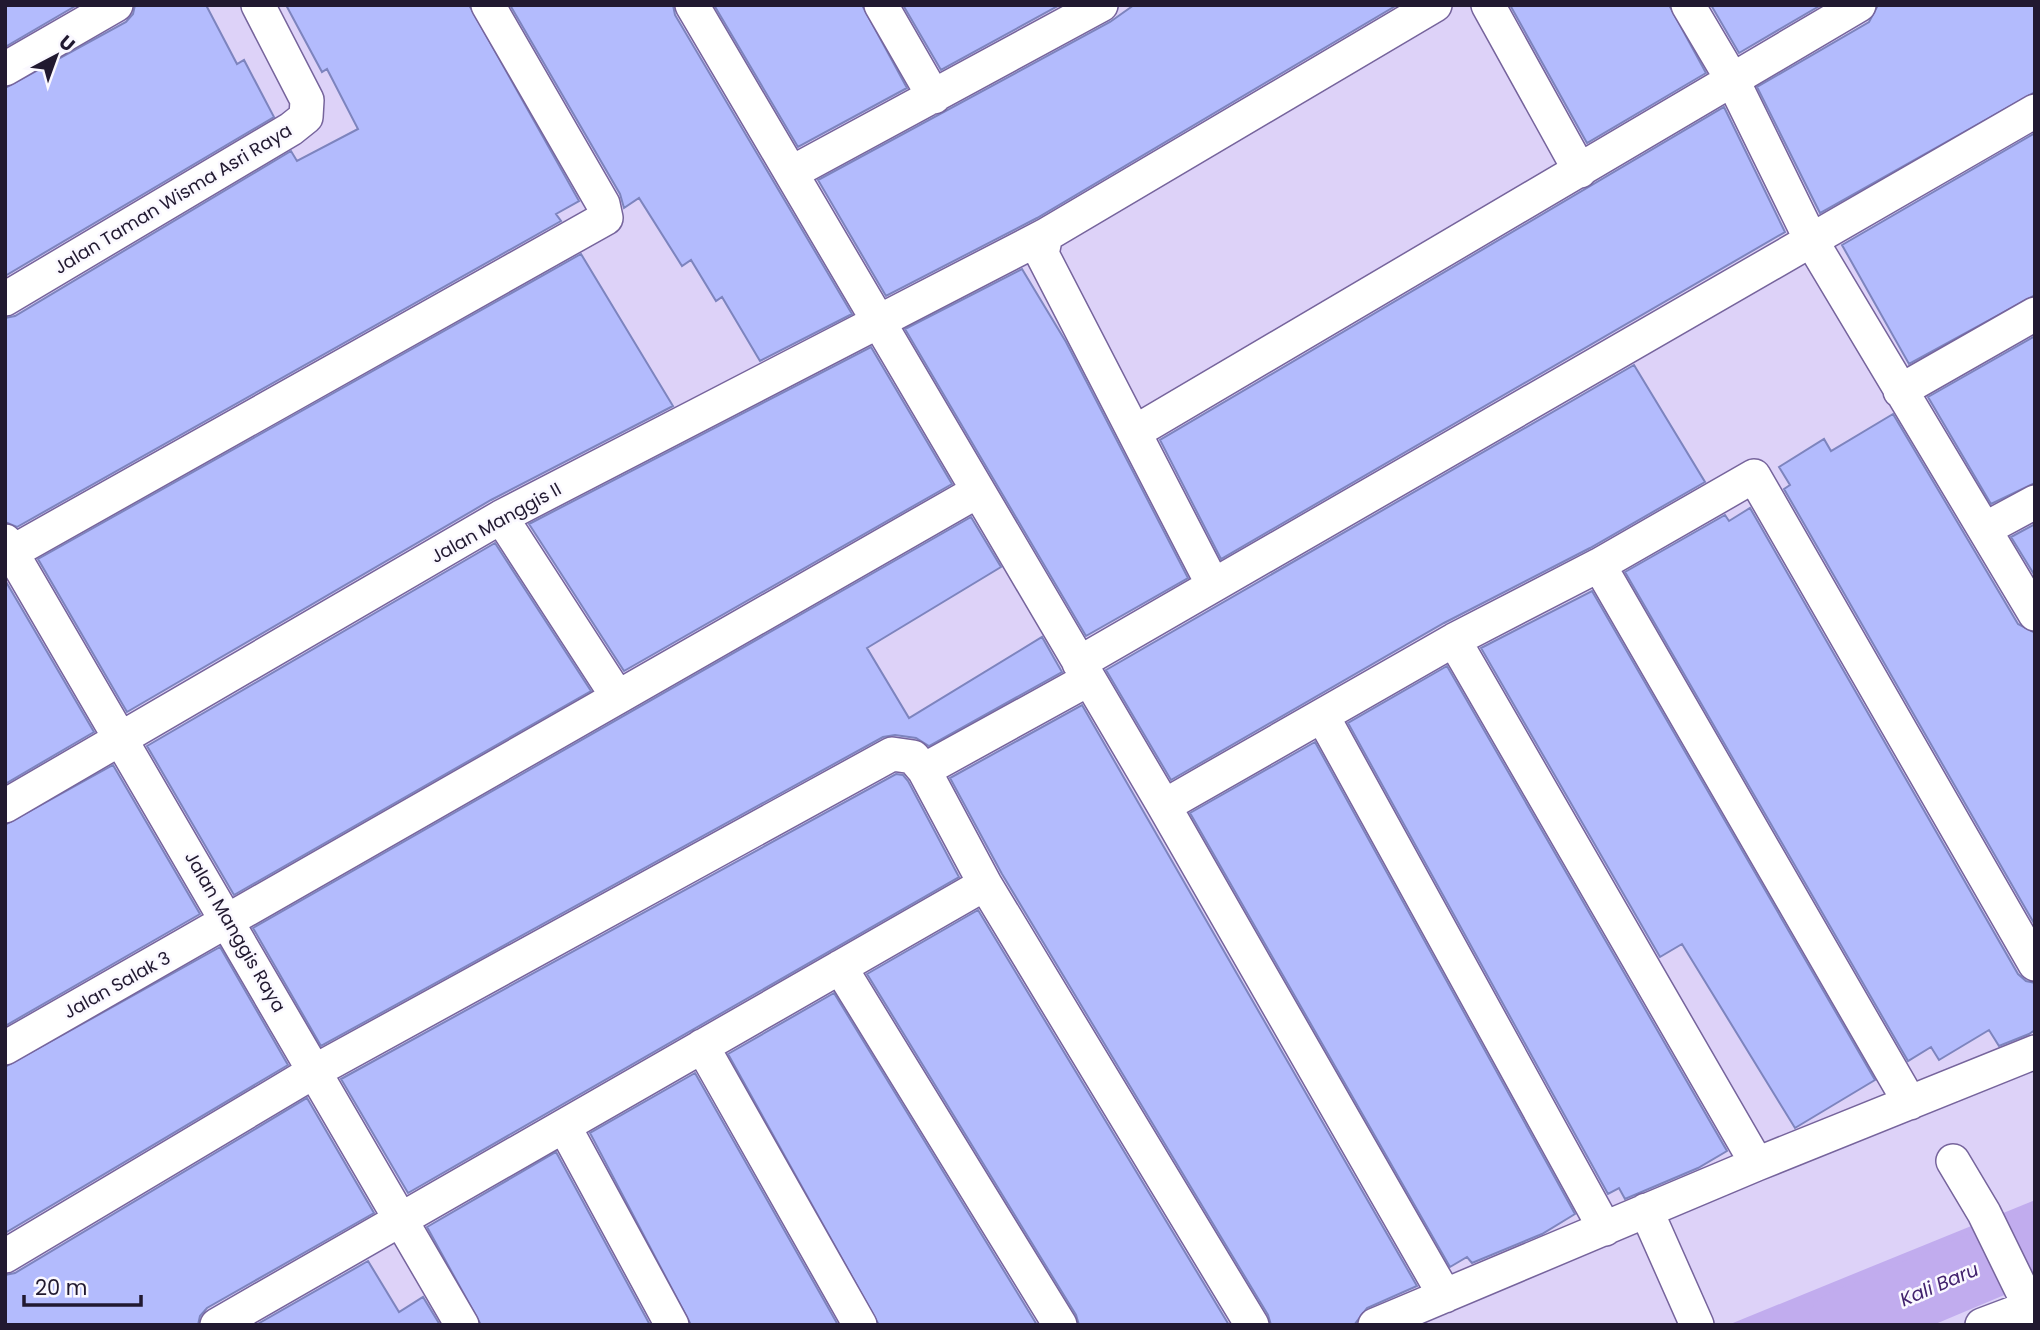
<svg xmlns="http://www.w3.org/2000/svg" width="2040" height="1330" viewBox="0 0 2040 1330" font-family="Poppins,sans-serif">
  <style>
    .water { fill: #c1acee }
    .lines { fill: none; stroke-linecap: round; stroke-linejoin: round }
    .river { stroke: #c1acee; stroke-width: 70 }
    .building { fill: #b3bbfd; stroke: #7d84be; stroke-width: 2 }
    .street-casing { stroke: #76649c; stroke-width: 36 }
    .street { stroke: #fff; stroke-width: 33 }
    .labels { text-anchor: middle; stroke-width: 5; stroke-linejoin: round; paint-order: stroke }
    .street-label { font-size: 18px; fill: #211930; stroke: #faf8ff }
    .water-label { font-size: 19px; font-style: italic; fill: #42226e; stroke: #faf8ff }
  </style>
  <rect width="100%" height="100%" fill="#ddd2f8"/>
  <path class="water" d="M2035,1200V1232L1824,1325H1728Z"/>
  <g class="lines">
    <path class="river" d="M1843,1325L2035,1244"/>
  </g>
  <path class="building" d="M5,5H77L5,47Z
    M135,5H206L237,64L244,60L274,117L5,276V88L126,22L133,14Z
    M286,5H469L579,201L556,214L561,221L17,527L5,522V318L15,316L291,151L297,161L358,129L327,69L322,72Z
    M510,5H673L675,15L852,314L760,361L722,297L716,301L691,260L682,266L639,198L624,208L620,194Z
    M714,5H862L907,88L798,147Z
    M903,5H1058V6L941,70Z
    M1134,5H1397L1037,218L886,296L818,180L1110,22Z
    M1510,5H1669L1706,73L1587,143Z
    M1711,5H1821L1739,53Z
    M1878,5H2035V92L1820,213L1757,87L1869,22Z
    M1724,107L1785,232L1221,559L1160,440Z
    M2035,133V295L1909,364L1842,245Z
    M581,254L673,406L491,500L127,712L38,559Z
    M1022,269L1066,342L1188,578L1086,636L905,329Z
    M2035,336V483L1991,504L1928,397Z
    M871,347L952,484L624,671L529,524Z
    M1634,365L1705,482L1590,548L1444,623L1171,780L1106,670Z
    M1893,414L2018,624L2035,633V925L1784,489L1790,485L1779,467L1824,439L1831,451Z
    M1750,508L2018,974L2026,981L2035,983V1030L2029,1034L1999,1046L1989,1030L1939,1060L1931,1047L1908,1061L1625,572L1725,515L1729,521Z
    M971,517L1001,567L867,648L909,718L1042,637L1062,672L929,746L916,738L895,735L883,737L321,1046L253,928Z
    M2035,524V576L2011,537Z
    M495,543L591,691L234,895L147,746Z
    M5,580L94,732L5,784Z
    M1592,591L1875,1080L1795,1128L1682,944L1660,957L1481,648Z
    M1447,666L1727,1151L1698,1168L1625,1199L1619,1188L1608,1194L1348,723Z
    M1082,705L1417,1286L1367,1308L1354,1325H1271L1268,1315L1002,874L950,778Z
    M1315,742L1575,1214L1542,1234L1472,1263L1467,1257L1450,1267L1190,813Z
    M113,765L200,914L5,1026V825Z
    M896,774L903,775L908,781L959,877L408,1193L341,1079Z
    M978,910L1229,1325H1079L1076,1315L867,974Z
    M220,947L288,1065L5,1233V1067Z
    M834,993L1037,1325H879L728,1054Z
    M695,1073L838,1325H691L590,1133Z
    M307,1098L374,1213L207,1308L200,1316L198,1325H5V1275L15,1273Z
    M556,1152L650,1325H481L427,1227Z
    M368,1261L399,1312L423,1297L440,1325H256Z"/>
  <g class="lines">
    <g class="street-casing">
      <path id="street" d="M692,5L1164,806L1445,1296
        M881,5L934,97
        M1488,5L1580,171
        M1688,5L1733,81L1811,240L2035,614
        M5,69L116,5
        M791,173L1101,5
        M5,299L291,129L306,117L307,100L258,5
        M1900,391L2035,314
        M1135,432L1859,5
        M501,517L617,696
        M1985,529L2035,502
        M5,541L462,1325
        M5,556L606,218L603,204L488,5
        M1599,565L1910,1103
        M1213,585L1042,254L1046,235L1435,5
        M1454,640L1757,1164
        M1079,663L2035,111
        M1323,717L1605,1229
        M924,770L1089,679
        M5,806L501,517L1046,235
        M1164,806L1454,640L1599,565L1754,476L2035,964
        M840,967L1060,1325
        M702,1046L860,1325
        M5,1048L978,491
        M564,1126L672,1325
        M1953,1161L1984,1213L2030,1307L2035,1310
        M1646,1210L1697,1325
        M5,1256L315,1071L892,754L913,757L924,770L985,884L1252,1325
        M217,1325L985,884
        M1375,1325L1757,1164L2035,1052
        M1982,1325L2035,1305"/>
    </g>
    <use href="#street" class="street"/>
  </g>
  <g class="labels">
    <g class="street-label">
      <text transform="translate(173 199) rotate(-31)" y="6">Jalan Taman Wisma Asri Raya</text>
      <text transform="translate(496 523) rotate(-29)" y="6">Jalan Manggis II</text>
      <text transform="translate(235 932) rotate(60)" y="6">Jalan Manggis Raya</text>
      <text transform="translate(117 985) rotate(-29)" y="6">Jalan Salak 3</text>
    </g>
    <g class="water-label">
      <text transform="translate(1939 1284) rotate(-23)" y="7">Kali Baru</text>
    </g>
  </g>
  <rect width="2040" height="1330" fill="none" stroke="#211930" stroke-width="14"/>
  <g transform="translate(56 56) rotate(41)" stroke="#faf8ff" stroke-width="5" paint-order="stroke">
  <path d="M0-5L12 26L0 18L-12 26Z" fill="#211930"/>
  <text y="-10" font-size="19" font-weight="bold" text-anchor="middle" fill="#211930">U</text>
  </g>
  <path d="M24 1295v10h117v-10" fill="none" stroke="#211930" stroke-width="3.5"/>
  <text x="35" y="1295" font-size="21" fill="#211930" stroke="#faf8ff" stroke-width="5" paint-order="stroke">20 m</text>
</svg>
